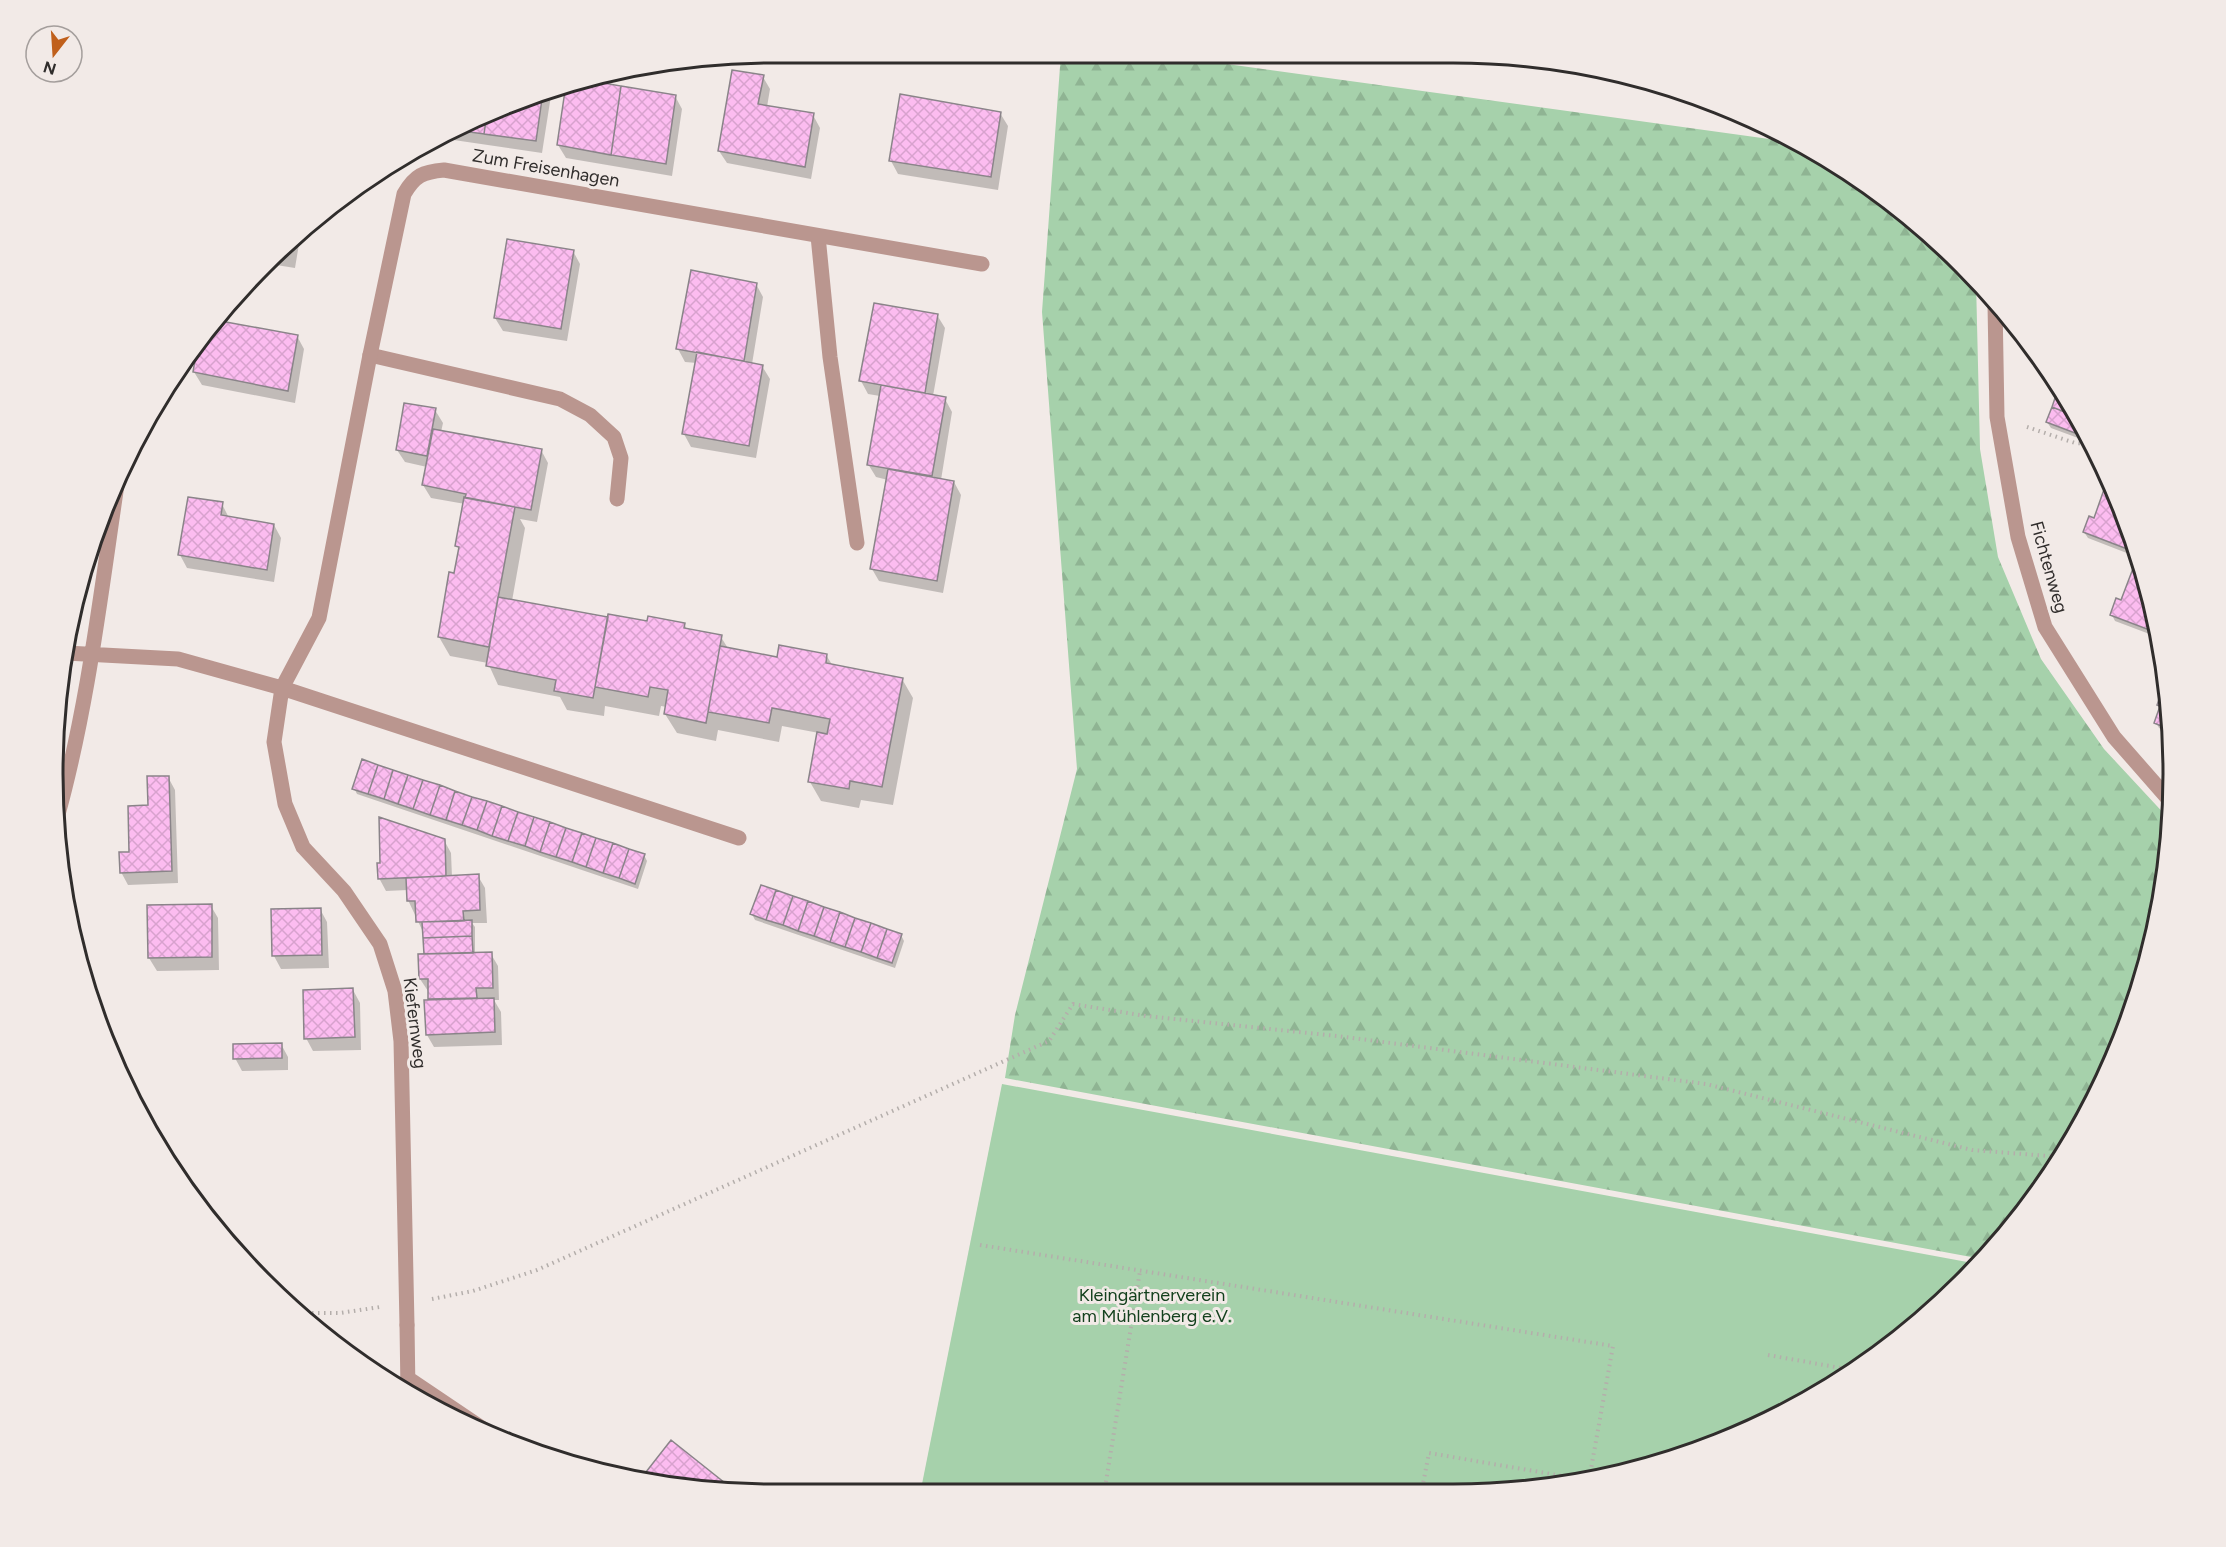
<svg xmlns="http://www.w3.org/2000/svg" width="2226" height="1547" viewBox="0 0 2226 1547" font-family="Figtree,sans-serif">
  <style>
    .green { fill: #a6d1ab }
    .forest { fill: url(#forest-firs) }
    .shadow { fill: #0003 }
    .building { fill: url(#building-cross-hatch); stroke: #8a8489; stroke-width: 1.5 }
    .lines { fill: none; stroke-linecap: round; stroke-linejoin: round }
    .path { stroke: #b4aeab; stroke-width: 4; stroke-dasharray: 1.5 4.5; stroke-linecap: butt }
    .lane { stroke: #ba968f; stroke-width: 15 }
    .street { stroke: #ba968f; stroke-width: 15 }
    .labels { text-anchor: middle; stroke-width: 6; stroke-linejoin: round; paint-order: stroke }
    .street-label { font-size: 18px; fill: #302d2c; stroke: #f2eae7 }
    .park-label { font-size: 18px; fill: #13401d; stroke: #f2eae7 }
    .rim { fill: none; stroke: #302d2c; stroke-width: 3 }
  </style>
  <defs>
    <pattern id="forest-firs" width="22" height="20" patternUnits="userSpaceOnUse" patternTransform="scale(1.5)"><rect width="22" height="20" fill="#a6d1ab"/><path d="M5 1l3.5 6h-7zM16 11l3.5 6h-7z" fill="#8fb493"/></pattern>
    <pattern id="building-cross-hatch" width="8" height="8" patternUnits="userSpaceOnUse" patternTransform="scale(1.5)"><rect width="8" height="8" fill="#fcbcf0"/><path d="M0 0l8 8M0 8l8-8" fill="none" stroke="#d8a2ce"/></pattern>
  </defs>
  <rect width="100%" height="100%" fill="#f2eae7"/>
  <path class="green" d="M1002,1084L1978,1264L1962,1284L1891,1346L1772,1420L1593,1481L1453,1494H920Z"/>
  <path class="forest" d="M1061,53H1147L1799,143L1813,149L1963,264L1976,281L1980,449L1998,557L2041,659L2104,749L2169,819L2160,914L2118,1050L2052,1174L1982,1259L1005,1078L1015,1015L1077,769L1042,312Z"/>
  <path class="shadow" d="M763,77L770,89L767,107L813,115L820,128L811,179L727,163L719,151Z
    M552,89L542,153L440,138L497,108Z
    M675,96L682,109L672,176L566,158L558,145Z
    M1000,113L1008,126L998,190L898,174L891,161Z
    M300,238L295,268L270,264Z
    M573,251L580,264L567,341L503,331L495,318Z
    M756,284L763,297L752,364L762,366L770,379L756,458L691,447L684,434L697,363L685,362L678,349Z
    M937,315L945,328L933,396L945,399L952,412L941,480L954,482L961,495L943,593L879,581L872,569L888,480L876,477L868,464L880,396L868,394L861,381Z
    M214,321L297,336L304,349L295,403L202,385L194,372L200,340Z
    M2055,379L2081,428L2078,438L2051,428L2047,422L2057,396L2051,389Z
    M435,410L443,423L441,432L541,450L548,463L537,522L520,519L525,528L512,601L609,619L684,624L688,631L721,637L729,650L778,659L826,655L833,666L902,679L913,698L893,805L861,800L859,808L821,801L810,782L819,733L782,726L779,742L718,730L716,741L677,733L665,714L667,707L661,706L659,716L605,706L604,716L567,710L560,697L498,685L488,663L450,656L439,637L456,575L460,551L457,546L465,504L431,498L423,485L427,467L405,462L397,450Z
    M2109,480L2119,498L2137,557L2088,538L2084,532L2094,520Z
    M222,504L229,518L274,525L281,538L274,582L187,568L180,555Z
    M2122,602L2160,633V638L2115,621L2112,615Z
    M2164,691H2165L2169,733L2159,728L2156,722L2161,709L2159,705Z
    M168,777L175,790L178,883L128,885L121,872L149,806Z
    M354,788L644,855L647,861L638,889L357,794Z
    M444,840L451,853L452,877L478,876L485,888L487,923H472L475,927V954H491L498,966L499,1000H494L501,1012L502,1045L434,1047L427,1035L430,991H428L420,979L426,955L424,934L408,900V890L386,891L379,878Z
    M149,906H211L218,918L219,970L157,971L149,958Z
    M320,909L327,922L329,968L281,969L274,956Z
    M752,914L901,935L904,941L895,968L755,920Z
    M78,949L84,951L87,957L84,966Z
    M353,990L360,1003L361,1050L313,1051L306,1038Z
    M281,1044L288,1057V1070L242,1071L235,1058Z"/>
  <path class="building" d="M732,70L764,75L758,104L814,113L805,167L718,151Z
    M581,79L621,86L611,155L557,145L566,84Z
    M621,86L676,95L666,164L611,155Z
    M543,92L536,141L484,134L487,113Z
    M900,94L1001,112L991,177L889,161Z
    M487,113L484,134L455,130Z
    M507,239L574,250L561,329L494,318Z
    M691,270L757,283L744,361L676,349Z
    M874,303L938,314L925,393L859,381Z
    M215,320L298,335L288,391L193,372L198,342Z
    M697,352L763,365L749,446L682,434Z
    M2054,377L2064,395L2050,389Z
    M881,385L946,397L932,476L867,465Z
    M2057,392L2064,395L2075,416L2052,407Z
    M404,403L436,408L427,456L396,450Z
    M2052,407L2075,416L2078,422L2075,433L2046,422Z
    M433,429L542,449L531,510L465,498L466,494L422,485Z
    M888,469L954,481L937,581L870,569Z
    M2108,478L2119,498L2135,552L2083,532L2089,516L2094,518Z
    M188,497L223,502L221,515L274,524L267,570L178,555Z
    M464,497L515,507L489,647L438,637L449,572L454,573L459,547L455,546Z
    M2137,558L2160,633V634L2110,615L2116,598L2121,600Z
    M498,597L608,617L593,698L554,691L556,680L486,666Z
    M608,614L647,621L648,616L685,623L684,628L722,635L706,723L664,714L668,690L650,687L648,697L595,687Z
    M779,645L827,654L826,663L903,678L882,787L850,781L849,789L808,782L817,732L827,734L830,719L772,708L769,723L708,712L720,646L777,657Z
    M2163,689L2165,690L2167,709L2157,705Z
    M2160,706L2167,709L2169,729L2154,723Z
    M362,759L378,765L368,794L352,789Z
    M378,765L393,770L384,799L368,794Z
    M393,770L408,775L398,804L384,799Z
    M408,775L423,780L413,809L398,804Z
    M147,776H169L172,871L120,873L119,852H129L128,806L148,805Z
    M423,780L440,785L430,815L413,809Z
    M440,785L455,791L446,820L430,815Z
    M455,791L472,797L462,825L446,820Z
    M472,797L487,801L477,830L462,825Z
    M487,801L502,806L492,836L477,830Z
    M502,806L518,812L508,841L492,836Z
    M518,812L534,817L525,846L508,841Z
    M379,817L445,839L446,876L378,879L377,863H380Z
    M534,817L550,822L540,852L525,846Z
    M550,822L566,828L556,857L540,852Z
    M566,828L582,833L572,862L556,857Z
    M582,833L596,838L586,867L572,862Z
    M596,838L613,843L603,873L586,867Z
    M613,843L629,849L619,878L603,873Z
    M629,849L645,854L635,884L619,878Z
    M479,874L480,910L463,911L464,921L416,922L415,901H407L406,878Z
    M761,885L776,890L766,920L750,914Z
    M776,890L793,896L783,925L766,920Z
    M793,896L808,901L798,931L783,925Z
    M808,901L824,907L814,936L798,931Z
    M212,904V957L148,958L147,905Z
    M824,907L840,912L830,942L814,936Z
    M321,908L322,955L272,956L271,909Z
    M840,912L855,918L845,947L830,942Z
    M855,918L871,923L861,952L845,947Z
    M472,920V936L423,938L422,922Z
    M871,923L887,929L877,958L861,952Z
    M887,929L902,934L892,963L877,958Z
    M472,936L473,953L424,954L423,938Z
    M492,952L493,988H476L477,998L428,999V979H419L418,954Z
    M353,988L355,1037L304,1039L303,990Z
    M494,998L495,1032L426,1035L424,1000Z
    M282,1043V1058L233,1059V1044Z
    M671,1440L735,1491L639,1481Z"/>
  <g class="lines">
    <path class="path" d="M2027,427L2075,443L2090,444
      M980,1245L1613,1346L1589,1480
      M432,1299L473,1291L537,1270L1049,1041L1073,1004L1146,1016L1337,1036L1706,1084L1972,1150L2061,1157
      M300,1313H340L380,1307
      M1768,1355L1852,1370
      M1104,1494L1140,1271
      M1421,1494L1429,1453L1592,1481"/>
    <path class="lane" d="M818,236L830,357L857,543
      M370,355L560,399L590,415L614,437L621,458L617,499
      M407,1325L408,1392
      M409,1379L501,1441"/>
    <path class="street" d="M1995,304L1997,417L2018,537L2045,627L2114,737L2171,802
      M66,653L178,659L282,688L739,838
      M57,818C88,707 101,591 118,478
      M407,1325L401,1041L395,991L380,944L344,891L303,847L285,804L274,742L282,688L319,618L370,355L404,194C415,175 423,172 444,170L982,264"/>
  </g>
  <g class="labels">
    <g class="street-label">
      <text transform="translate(546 168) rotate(10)" y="6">Zum Freisenhagen</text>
      <text transform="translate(2049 567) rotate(74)" y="6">Fichtenweg</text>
      <text transform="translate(415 1023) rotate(83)" y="6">Kiefernweg</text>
    </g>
    <g class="park-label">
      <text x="1152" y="1301">Kleingärtnerverein<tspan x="1152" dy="21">am Mühlenberg e.V.</tspan></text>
    </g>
  </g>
  <path d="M0 0H2226V1547H0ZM773 63H1453A710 710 0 0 1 2163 773V774A710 710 0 0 1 1453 1484H773A710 710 0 0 1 63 774V773A710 710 0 0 1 773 63Z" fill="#f2eae7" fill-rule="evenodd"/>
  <path class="rim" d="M773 63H1453A710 710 0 0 1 2163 773V774A710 710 0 0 1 1453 1484H773A710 710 0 0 1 63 774V773A710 710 0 0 1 773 63Z"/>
  <g transform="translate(54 54) rotate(197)"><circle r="28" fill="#f2eae7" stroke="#a49e9c" stroke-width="1.5"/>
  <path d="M0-4.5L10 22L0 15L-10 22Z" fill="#c0601c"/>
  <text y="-9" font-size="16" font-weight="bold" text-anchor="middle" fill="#302d2c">N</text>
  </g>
</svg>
